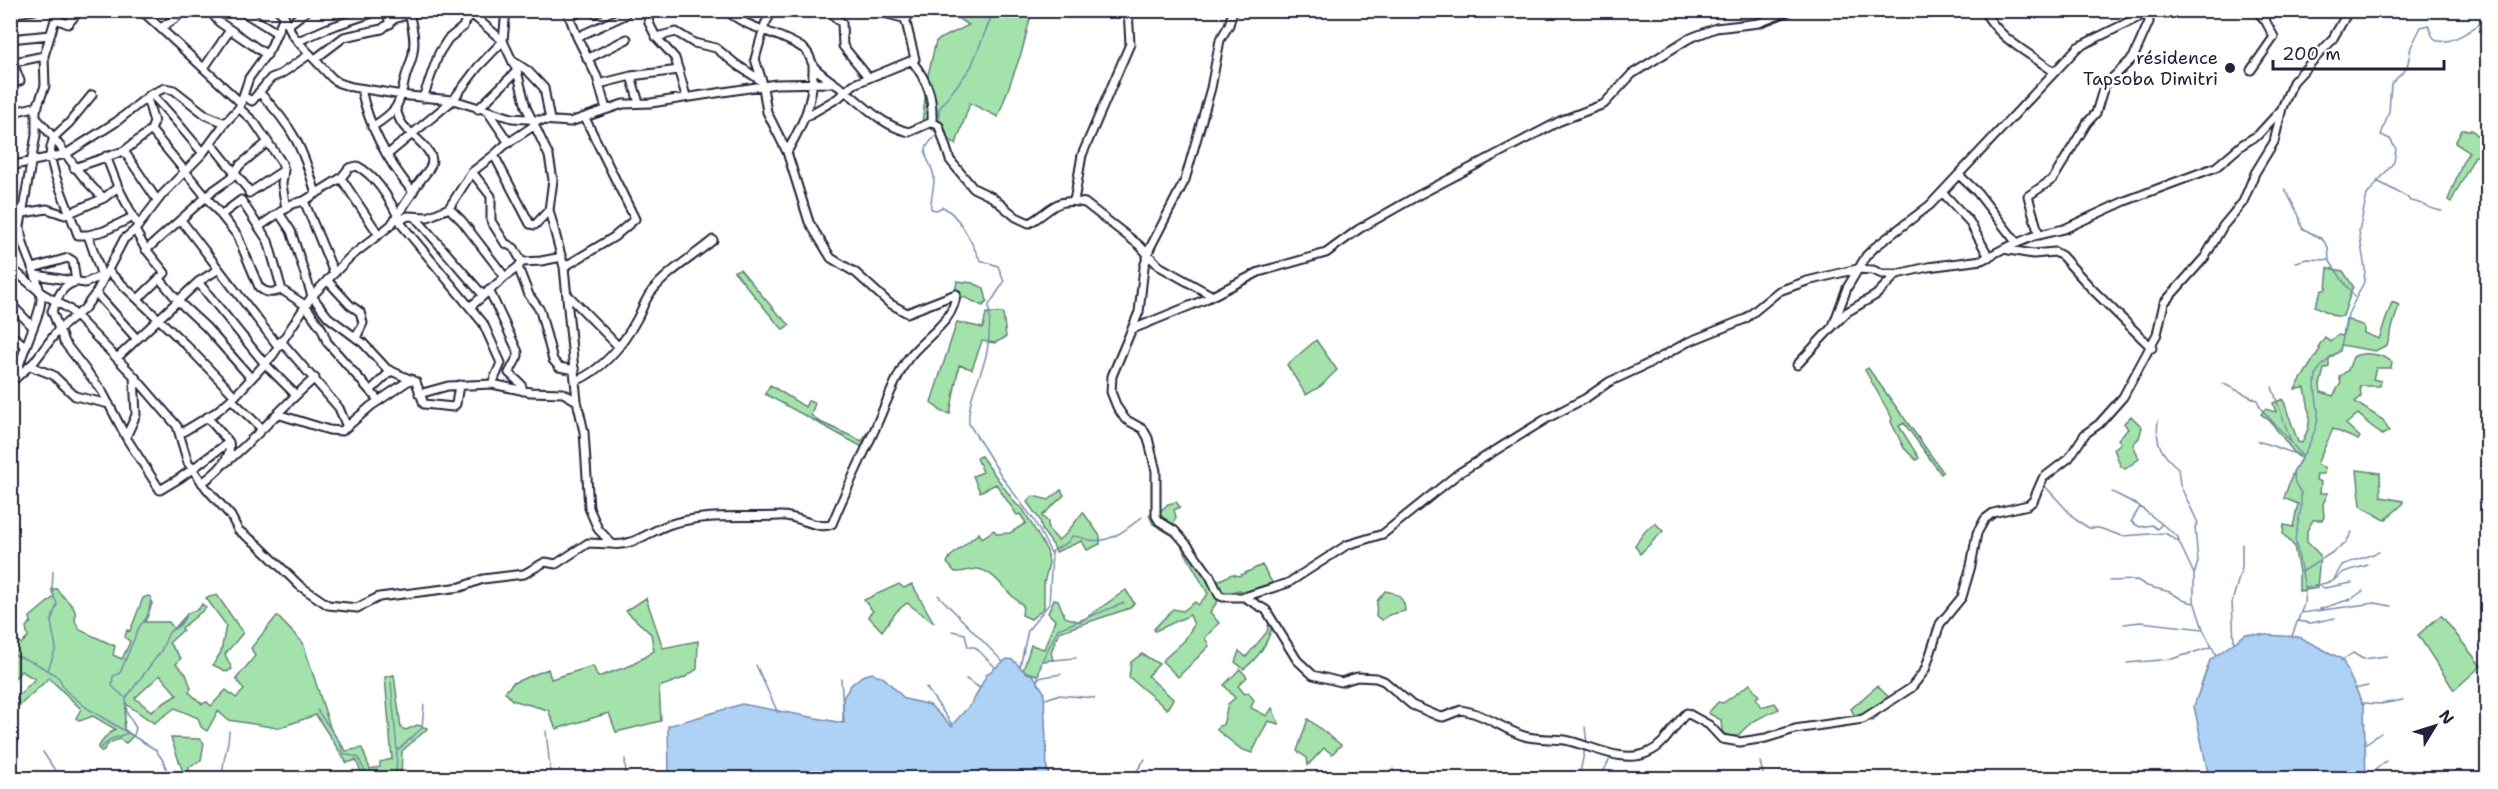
<svg xmlns="http://www.w3.org/2000/svg" width="2498" height="789" viewBox="0 0 2498 789" font-family="'Shantell Sans',sans-serif">
  <style>
    .green { fill: #a3e3ab; stroke: #628273; stroke-width: 1.5; fill-rule: evenodd }
    .water { fill: #aed1f6; stroke: #768bab; stroke-width: 1.5 }
    .lines { fill: none; stroke-linecap: round; stroke-linejoin: round }
    .stream { stroke: #768bab; stroke-width: 1.5 }
    .minor-casing { stroke: #22223b; stroke-width: 11 }
    .minor { stroke: #fff; stroke-width: 7 }
    .poi-dot { fill: #22223b; stroke: #fff; stroke-width: 2 }
    .labels { text-anchor: middle; stroke-width: 6; stroke-linejoin: round; paint-order: stroke }
    .poi-label { font-size: 18px; fill: #22223b; stroke: #fff; text-anchor: end }
  </style>
  <rect width="100%" height="100%" fill="#fff"/>
  <filter id="ink" filterUnits="userSpaceOnUse"><feTurbulence type="fractalNoise" baseFrequency=".0167" numOctaves="2"/><feDisplacementMap in="SourceGraphic" scale="12" xChannelSelector="R" yChannelSelector="G"/><feConvolveMatrix kernelMatrix="1 2 1 2 8 2 1 2 1" color-interpolation-filters="sRGB"/></filter>
  <g filter="url(#ink)">
    <path class="green" d="M951,11H1032L1022,51L998,117L970,103L956,144L922,123L928,75L936,41L969,25L950,14Z
      M2462,130H2472L2486,144L2480,157L2475,156L2451,202L2448,200L2463,161L2469,152L2455,143Z
      M2328,268L2343,271L2353,286L2343,316H2335L2315,306L2321,291L2326,289Z
      M740,269L776,312L790,325L783,329L776,322L734,271Z
      M957,281L973,283L984,288L987,301L983,306L955,293Z
      M2392,302L2399,305L2387,345L2375,351L2341,345L2340,351L2329,358V367L2324,369L2320,385L2321,392L2333,396L2341,383L2339,377L2348,370L2353,357C2364,351 2382,354 2392,362L2391,368H2376L2373,379L2381,381L2380,386H2360L2361,397L2355,402L2383,420L2389,431L2382,435L2358,414L2346,424L2360,437L2358,440L2333,429L2317,464L2325,468L2324,474H2317L2316,480L2321,482L2320,493H2328L2323,504L2324,518L2322,520H2313L2307,531V542L2320,555L2317,588L2299,591V572L2294,546L2283,534L2284,525L2293,527L2298,504L2284,498L2293,472L2301,458L2296,455L2270,421L2261,414L2265,409L2276,412L2273,403L2283,399L2298,442L2302,443C2314,420 2309,411 2305,388L2295,389L2320,349L2318,347L2325,337L2330,342L2338,335L2343,336L2346,319L2364,326V333L2379,339Z
      M986,313H1003L1006,337L995,343L982,341L972,369L959,365L950,414L942,412L931,402L957,322L983,328Z
      M1316,340L1337,370L1321,386L1306,395L1287,365Z
      M1868,368L1943,472L1941,474L1904,423L1899,426L1919,458L1916,460L1904,448L1891,422L1892,418L1865,370Z
      M770,385L805,407L808,401L815,403L811,415L818,421L862,441L867,432L871,433L864,448L765,394Z
      M2131,416L2142,427L2139,438L2133,444L2139,459L2125,469L2120,465L2114,449L2121,443L2118,439L2128,429L2124,423Z
      M981,456L1016,504L1023,509L1047,551L1049,563L1044,583V608L1031,619L1022,615L1023,605C1006,595 998,573 978,569C971,568 963,573 955,572L947,563L950,557L979,533L982,538L994,530L997,534L1010,533L1026,523L1020,514L1017,515L996,484L980,492L973,476L983,472L977,458Z
      M2357,470L2380,473L2381,497L2403,501V504L2385,520L2361,506Z
      M1061,490L1064,495L1042,516L1048,522V529L1058,540L1066,534L1083,512L1100,536V544L1087,550L1082,541L1056,552L1053,545L1042,530L1040,520L1027,502L1033,496L1049,500Z
      M1176,502L1180,507L1174,510L1176,517L1172,529L1216,582L1232,574L1239,576L1262,565L1273,584L1247,592L1239,590L1222,595L1210,612L1219,623L1205,638L1209,646L1178,677L1162,661L1184,641L1194,625L1190,615L1155,631L1154,629L1173,609L1183,611L1195,602L1198,605L1208,594L1177,538L1153,524L1149,515L1153,511L1155,516L1168,504Z
      M1655,523L1663,531L1640,554L1635,545L1646,530Z
      M899,584L904,588L912,584L934,623L907,603L897,611L882,631L868,616L873,611L864,600Z
      M52,589H57C64,601 79,605 75,621L80,630L115,646L113,655L122,659L130,642L125,637L127,630L130,631L143,598L148,596L151,597L152,604L145,622H169L174,629L188,613L199,609L202,604L206,608L182,628L183,630L169,643L181,658L176,664L186,674L191,688L189,692L202,704L207,702L211,706L226,690L236,698L244,690L236,679L255,656L251,648L277,616L303,643L331,730L346,751L362,748L370,769L380,767V762L392,759L385,677L394,675L401,728L406,730L417,725L427,728L426,730L402,751L401,778H382L381,775L362,778L355,776L361,772L356,760L347,763L316,715L278,728L228,720L218,711L207,731L201,727L198,718L175,708L154,723L126,704L124,729L133,736L126,743L119,739L109,743L102,752L98,748L104,738L115,729L93,716L80,721L76,718L81,709L49,678L19,706L16,698L35,679L21,671L11,682V633L21,644L28,637L26,627L31,622L30,617L54,597ZM160,675L177,695L151,711L135,698Z
      M1126,590L1134,603L1130,608L1059,632L1051,652L1053,660L1042,661L1038,675L1023,671L1031,645L1044,649L1055,620L1048,613L1054,599L1058,600L1065,617L1080,622Z
      M1385,591C1397,593 1405,598 1405,611L1389,615L1382,620L1376,616L1377,601Z
      M217,595L243,633L225,654L232,669L227,672L213,665L221,652L226,625L206,598Z
      M646,598L663,648L698,641L697,669L684,678L659,687L661,721L616,732L609,713L556,729L548,710L512,700L505,692L513,683L548,669L551,679L593,666L598,677L632,665L654,651L651,634L626,611Z
      M2441,615L2481,666L2454,690L2418,635Z
      M1269,622L1272,627C1267,645 1258,658 1244,669L1235,662L1239,651L1246,657L1267,632Z
      M1142,654L1159,664L1148,676L1173,699L1167,709L1129,677L1131,662Z
      M1240,669L1247,677L1238,686L1245,694L1248,692L1254,700L1251,708L1267,716L1272,708L1279,724L1268,721L1252,753L1241,749L1217,730L1219,726L1223,725L1228,704L1235,698L1224,685Z
      M1750,684L1759,696L1756,698L1761,707L1775,703L1779,709C1763,716 1748,722 1738,736L1727,737L1722,731L1721,720L1708,713L1718,702L1723,703Z
      M1877,686L1892,700L1873,721L1857,720L1851,709Z
      M1308,719L1341,745L1332,754L1324,748L1308,765L1307,758L1297,751Z
      M171,738L200,739L204,743L201,760L189,767V772L184,775Z"/>
    <path class="water" d="M2246,634L2299,637L2342,659L2364,707L2366,778H2209L2194,706L2210,660Z
      M1007,659L1013,660L1025,672L1033,675L1044,692L1047,769L1050,778H669L668,726L742,704L843,723V698L851,685L862,676L872,673L884,678L905,699L930,705L951,726L972,703L987,674Z"/>
    <g class="lines">
      <path class="stream" d="M939,123V109L971,67L994,10
        M938,131L936,136C914,155 933,158 934,179C934,189 930,200 931,209L936,210L943,207C961,217 971,242 980,260L998,266L1004,282L989,305C990,321 990,339 986,356C980,379 967,399 969,424L1004,480L1034,520L1052,555L1049,604L1028,630L1020,667
        M2377,181L2407,197L2410,201C2422,202 2431,210 2442,211
        M2285,189L2299,216L2302,228L2322,239L2328,247L2329,260L2354,297
        M2296,262L2307,259L2329,260
        M2222,383L2257,400L2261,409L2291,442
        M2272,387L2291,442L2302,456
        M2158,421C2155,443 2161,454 2178,468L2180,485L2198,523L2195,527L2198,562L2194,575V601L2203,629L2216,655
        M2258,441L2299,455
        M2044,485L2076,520L2089,528H2099L2122,536L2165,533L2179,542L2194,574
        M2112,492L2138,505L2178,537L2179,542
        M2140,507L2162,524L2157,529L2152,525L2140,527L2131,522Z
        M1051,552L1068,542L1072,536C1080,536 1083,539 1090,540C1110,544 1128,528 1142,517
        M2302,572L2345,544L2352,532
        M2334,580L2344,572L2368,565
        M2109,581L2137,580L2147,586L2170,592L2183,600L2193,603
        M2321,586L2324,588L2352,583
        M2306,588L2333,581L2342,565L2379,552
        M938,595L1002,661
        M2320,609L2351,599L2363,591
        M2301,613L2375,603L2391,606
        M2297,621L2311,623L2335,618
        M2124,624L2141,622L2203,629
        M952,631L965,634L968,647H975L995,667
        M2292,636L2304,604L2305,588L2295,539L2301,508V493L2295,483L2293,472C2302,458 2320,429 2318,411C2314,377 2309,372 2340,351L2348,314L2364,282L2365,269L2359,231L2367,195L2394,162L2396,149L2390,139L2381,135L2389,112L2391,84L2407,68L2411,47L2421,27L2428,25C2430,29 2431,36 2435,39C2448,49 2479,25 2488,16
        M2234,643L2232,602L2242,567V544
        M10,653L35,663L54,674L59,678L65,690L87,708L156,750L165,764L168,778
        M1042,661L1076,658
        M2341,661L2353,653L2363,659L2387,656
        M2127,663L2172,659L2211,647
        M756,665L778,713
        M48,670L56,648L51,622L57,604L52,592L53,571
        M1038,678L1061,674
        M841,679L844,723
        M966,679L980,688
        M391,682L397,751L396,778
        M1037,682L1042,661L1058,629L1124,603
        M926,687L953,726
        M2354,689L2368,686
        M124,697L112,686L113,676L120,673L139,627L148,616L151,597
        M1046,699L1057,695L1095,698
        M2362,703L2381,704L2403,700
        M317,710L339,741L344,754L358,757L368,778
        M1585,727L1587,744
        M546,731L551,778
        M134,735L136,728L127,713L126,698L161,651L169,632L180,625L188,613L199,609L202,604
        M2365,744L2381,733
        M101,748L109,740L128,733
        M398,750L422,728L424,705
        M43,752L60,778
        M625,759L626,778
        M1760,762L1764,778
        M1393,769L1396,778
        M573,774L574,778
        M2365,775L2370,774L2386,761
        M223,778C221,761 229,748 229,731
        M1132,778L1145,759
        M1540,778L1542,776
        M1579,778L1585,748
        M1600,778L1611,757
        M2404,778L2410,775"/>
      <g class="minor-casing">
        <path id="minor" d="M141,10L241,103
          M209,10L219,22L267,55
          M240,10L277,33
          M278,10L284,15L292,34L301,45L332,78L339,83L352,87L409,96L453,100L512,118L570,122L623,104L651,103L776,84L833,83
          M386,10L390,24
          M467,10L503,41L517,71L526,107L549,156L553,180L549,210L564,267L577,401L584,432L589,508L598,529L612,544C629,548 651,531 668,525C705,513 741,518 779,516C796,514 819,531 832,524C845,492 860,462 874,431C884,408 893,384 905,363C919,339 954,325 956,294
          M567,10L577,37L597,77L606,109
          M591,10L595,13L601,10
          M647,10L649,23L656,37
          M726,10C748,30 780,32 804,49C811,54 810,62 815,68C825,78 837,85 848,93C868,109 884,126 909,132L932,122L939,126L950,160L973,188L992,197L1016,217L1029,223L1031,222C1053,209 1055,197 1085,203L1139,245L1159,266L1211,295
          M773,10L765,24L755,59L762,81L767,112L787,152
          M827,10L842,23L843,46L869,78
          M872,10L907,19
          M1233,10L1229,25L1220,40L1211,88L1185,180L1150,248L1144,267L1139,312L1112,376L1111,392L1117,407L1125,419L1143,429L1148,438L1156,471V516L1159,521L1175,531L1189,547L1210,576L1219,595L1223,597H1244L1266,610L1297,660L1313,675L1341,682L1357,677L1376,678L1384,681L1412,705L1438,716L1443,717L1461,710L1470,712C1489,717 1505,730 1524,736C1537,740 1551,738 1565,740C1591,745 1623,765 1649,752C1667,744 1673,725 1687,713L1709,725L1722,739L1740,742L1766,738L1795,729L1863,719L1911,688L1925,670L1940,624L1962,597L1971,566L1977,533L1985,519L1993,513L2028,505L2033,501L2043,478L2069,458L2085,434L2099,424L2123,397L2157,334L2164,303L2205,257L2223,226L2243,202L2255,173L2274,142L2282,108L2293,82L2332,40L2349,10
          M1984,10C1998,39 2030,53 2054,72
          M10,14L35,10
          M569,17L584,10
          M56,19L68,24L80,10
          M288,25L308,10
          M161,28L177,17L178,10
          M577,37L625,15L626,10
          M10,39L50,35
          M298,41L328,28L381,10
          M315,59L344,37L382,29L394,19L422,10
          M587,59L627,39
          M513,61L528,71L544,88L550,120
          M912,61C928,82 933,96 932,122
          M10,63L44,56
          M813,66C814,101 804,122 787,152L809,222L831,258L856,273L889,303L907,313L956,294
          M204,68L230,30
          M2251,70L2274,37L2265,20L2256,10
          M631,76L679,70
          M599,84L631,76L639,103
          M10,85L20,81L13,63
          M259,92C293,127 303,148 316,194
          M151,94C170,112 185,133 203,153
          M92,95L69,123L54,137L51,147L50,156L55,175L78,235H88L103,279
          M243,96L252,101L271,78L281,74L310,54
          M686,96L675,58L656,37L676,32L694,43L716,48L737,65L762,81
          M147,98L154,122L151,130L221,215L241,200L268,241L282,290L305,305L322,329L327,342L379,401
          M423,98L439,53L448,39L463,27L465,21L472,16
          M396,107C397,113 399,120 403,125C410,135 437,151 431,165C429,172 417,182 413,192
          M239,108L255,123L282,163L284,170L282,184L286,209
          M478,109L517,71
          M488,112L509,143
          M10,113L38,106
          M807,116L838,98L854,84L915,59L903,10
          M36,118C62,143 76,175 104,198L118,187L138,226
          M372,127C397,111 399,107 405,79C407,70 412,62 413,52C416,37 411,25 409,10
          M211,143L250,192
          M124,151L157,200
          M387,155L453,100L478,67L503,41L506,10
          M494,155L505,145L535,125
          M106,156L118,187
          M10,166L66,154L116,122L151,94L165,88L174,90L206,115L225,123
          M74,168L124,151L151,130
          M472,172L491,196V221L505,243L514,248L522,262
          M1960,176L1977,192L2016,242
          M249,193L284,170
          M1943,193L1969,221L1989,257
          M304,201L334,273
          M1074,201L1082,155L1130,44L1128,10
          M10,203L23,213L47,209L65,215L104,198
          M449,208L462,221L505,277L518,267
          M279,213L291,231L312,296L328,317L363,343L387,369L416,382L424,404L453,407L456,404L459,385
          M221,215L237,235L259,287C266,294 273,293 282,290
          M415,217L483,295
          M181,220L278,346
          M400,220L408,216L428,217L449,208L472,172L494,155L530,224L535,225L549,210
          M260,226L292,204L304,201L341,178
          M135,230L145,248L165,273L138,299
          M88,235L104,231L133,217
          M379,235L341,178L349,168L357,166C377,176 393,205 402,225L483,323L501,363L492,384
          M2039,235L2028,196L2053,179L2087,123L2096,113L2104,86L2133,58L2149,22V10
          M2003,249L2034,236L2064,229L2125,201L2216,167L2243,144L2258,135L2280,111
          M146,250L214,190L231,178L240,165L268,142
          M562,257L541,261L522,262L518,267L529,295L540,310L553,360L559,367L575,370
          M10,267L40,292L69,309L134,376L177,426L188,463L207,489L231,516L238,530L257,544L300,586L328,605L357,608L379,597L461,587L483,579L524,574L545,562L556,564L588,543L611,544
          M564,267L614,237L635,219L585,118
          M33,268L68,258L73,261L76,282C61,285 58,298 52,311L64,342L102,391L127,439L160,490L180,478L229,442L207,417
          M108,271L187,346L235,396
          M36,275L85,283L101,276
          M160,279L179,302L206,327L251,378
          M327,280L350,305L360,312L363,323L356,338
          M2488,281V289
          M198,282L265,364L296,395
          M489,290L518,352V356L509,373L521,384L523,391
          M96,293L136,338
          M567,294L619,347
          M10,303L32,326
          M470,307L505,277
          M1835,324L1847,312L1876,295L1897,274
          M1133,329L1204,300L1259,272L1326,253L1359,229L1417,196L1560,121L1604,104L1632,74L1688,39L1716,28L1759,23L1792,10
          M10,334L25,346
          M281,341L339,408L347,427
          M117,358L198,282L219,269
          M1797,365L1833,326L1847,288L1866,256L1875,247L1930,205L2078,47L2153,10
          M30,366L53,375L75,396L109,404
          M16,378L34,362L58,330L84,309L96,293L124,239L135,230L162,195L203,153L225,123L239,108L249,78L270,49L284,16
          M16,378C19,356 42,314 41,298C38,272 21,251 20,226L36,135V110L45,86L44,56L58,10
          M576,381C603,369 623,345 637,319C642,310 645,299 652,291C668,271 693,257 713,240
          M370,391L391,371
          M419,394L448,386L492,384L530,392L563,393L577,401
          M231,399L262,429
          M277,414L329,430L342,431L371,406L411,379
          M181,433L216,412L235,396L273,355L312,296L349,258L391,225L413,192C388,162 369,127 361,89
          M126,437L136,415L134,376
          M224,464C257,438 283,405 315,378
          M202,483C214,474 233,460 229,442
          M1244,597L1288,583L1347,545L1383,534L1459,473L1546,419L1586,398L1609,382L1650,363L1688,342L1745,319L1779,291L1807,281L1857,269L1873,270L1882,274H1897L1928,267L1982,260L2003,249L2033,254L2055,252L2062,256L2092,289L2152,348"/>
      </g>
      <use href="#minor" class="minor"/>
    </g>
  </g>
  <circle class="poi-dot" cx="2230" cy="68" r="6"/>
  <g class="labels">
    <g class="poi-label">
      <text x="2218" y="64">résidence<tspan x="2218" dy="21">Tapsoba Dimitri</tspan></text>
    </g>
  </g>
  <rect width="2498" height="789" fill="none" stroke="#fff" stroke-width="36"/>
  <rect x="18" y="18" width="2462" height="753" fill="none" stroke="#22223b" stroke-width="2" filter="url(#ink)"/>
  <g transform="translate(2435 726) rotate(52)" stroke="#ffffff" stroke-width="4.5" paint-order="stroke">
  <path d="M0-4.5L10 22L0 15L-10 22Z" fill="#22223b"/>
  <text y="-9" font-size="16" font-weight="bold" text-anchor="middle" fill="#22223b">N</text>
  </g>
  <path d="M2273 60v9h171v-9" fill="none" stroke="#22223b" stroke-width="3"/>
  <text x="2282" y="60" font-size="18" fill="#22223b" stroke="#ffffff" stroke-width="4.5" paint-order="stroke">200 m</text>
</svg>
